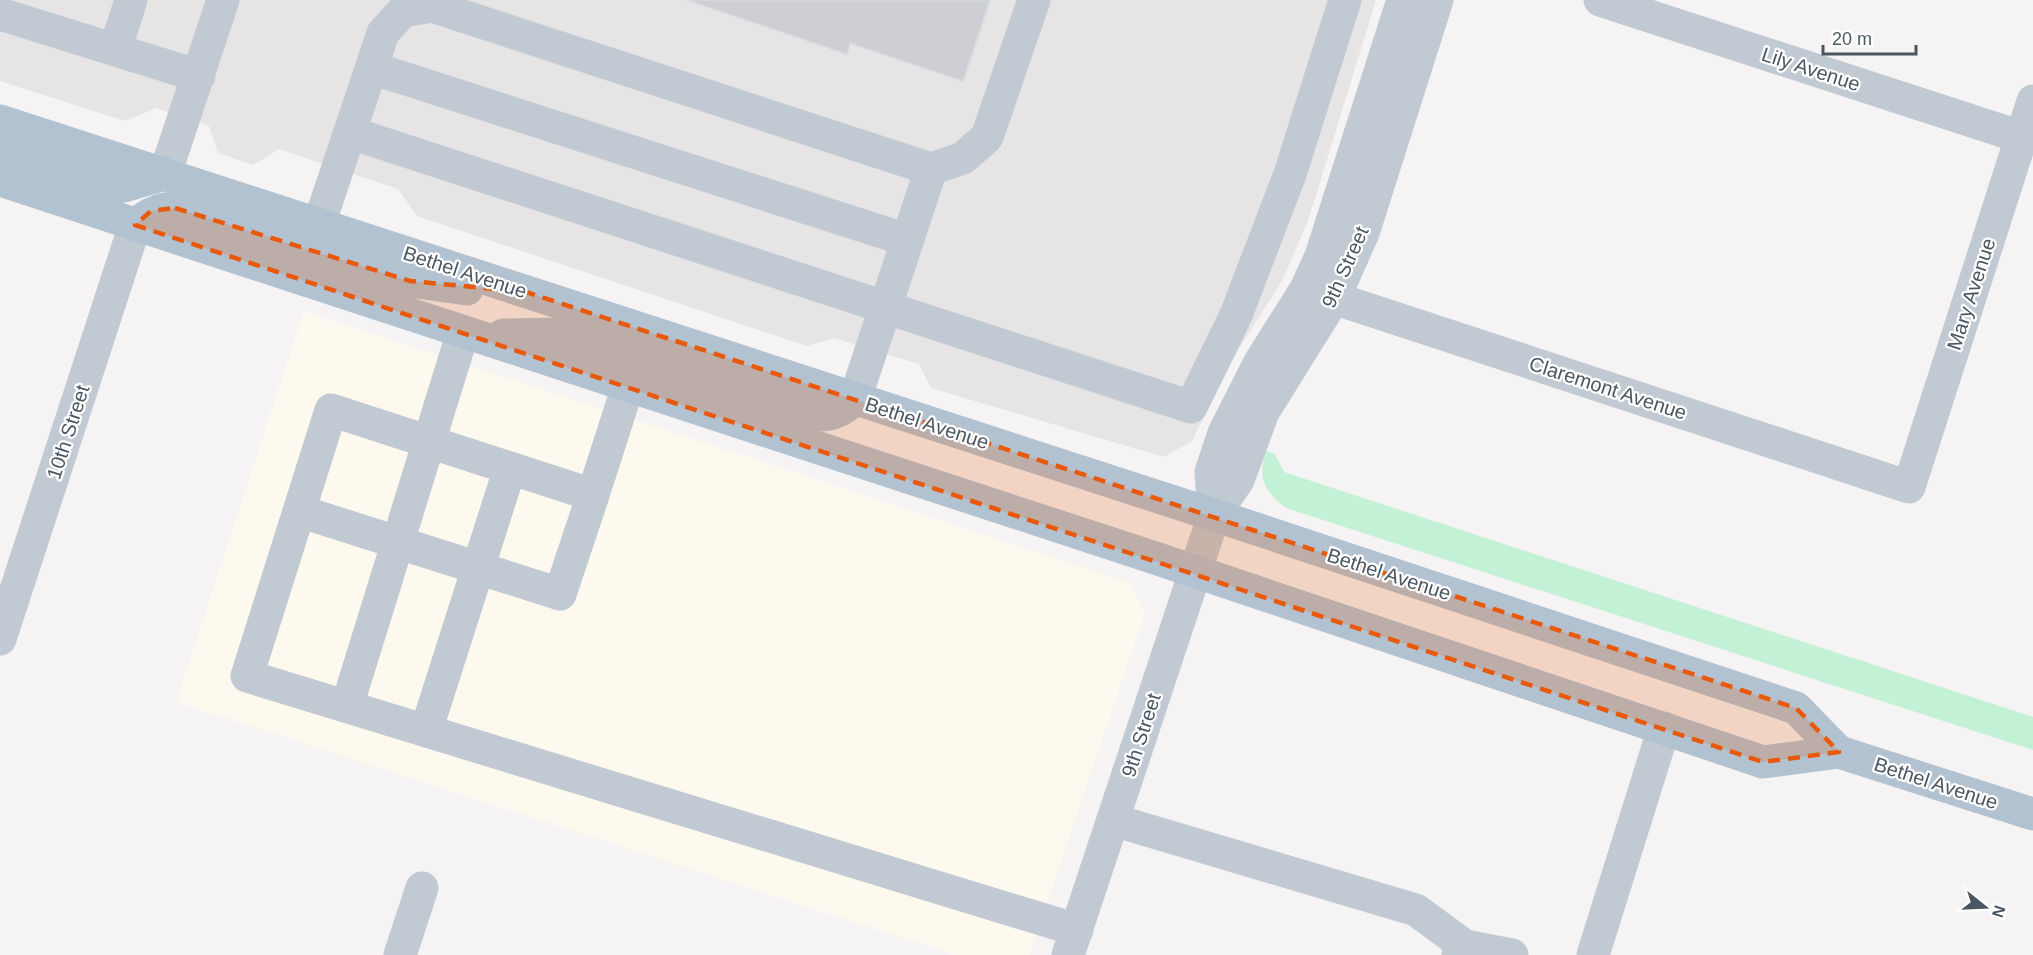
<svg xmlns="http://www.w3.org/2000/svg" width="2033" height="955" viewBox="0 0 2033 955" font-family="Helvetica,sans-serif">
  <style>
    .commercial { fill: #fdf9ef }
    .education { fill: #e6e4e5 }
    .green { fill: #c3f1d5 }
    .building { fill: #cdcfd5; stroke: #d7d9de; stroke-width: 1.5 }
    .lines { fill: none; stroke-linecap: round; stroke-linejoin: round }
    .minor { stroke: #c1cad2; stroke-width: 33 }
    .major { stroke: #b3c2d1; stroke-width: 33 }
    .marked { fill: #e8590c; fill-opacity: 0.2; stroke: #e8590c; stroke-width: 4.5; stroke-dasharray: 12 8; stroke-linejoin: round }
    .labels { text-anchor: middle; stroke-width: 4.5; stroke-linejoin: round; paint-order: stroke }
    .street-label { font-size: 20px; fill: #4a5661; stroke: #fff }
  </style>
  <rect width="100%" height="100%" fill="#f5f3f3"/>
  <path class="commercial" d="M304,311L1128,582L1145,612L1030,955H955L176,702Z"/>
  <path class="education" d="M0,0H1376L1308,221L1283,279L1234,357L1192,441L1164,457L931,388L919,364L834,338L807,346L417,216L398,189L279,149L253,165L218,153L209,126L156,108L125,121L0,81Z"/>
  <path class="green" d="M1266,451L1275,454L1284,472L2033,717V750L1286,508C1264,491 1257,478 1266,451Z"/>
  <path class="building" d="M687,0H990L963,81L850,43L847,54Z"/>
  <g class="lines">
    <path class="minor" d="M1600,0L2021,137
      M0,14L199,76
      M115,50L131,0
      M372,68L907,240
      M351,133L1191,407L1236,315L1290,174L1345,0
      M165,174L223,0
      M319,224L383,33L403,11L432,6L931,169L963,158L987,137L1034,0
      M1306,289L1909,487L2033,101
      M628,386L593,495L331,410L247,676L1077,930
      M855,399L931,169
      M299,511L560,594L593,495
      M1214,515L1211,472L1224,433L1260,362L1306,289L1321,256L1403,0
      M0,639L135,225
      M347,706L463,332
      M426,731L510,468
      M1113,820L1416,910L1465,946
      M400,955L422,888
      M1068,955L1214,515L1238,480L1263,412L1334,298L1363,233L1437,0
      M1458,955L1465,946L1512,955
      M1593,955L1664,728"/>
    <path class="major" d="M0,121L1214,515L1796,708L1839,752
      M0,151L124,186L165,174
      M0,180L1152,557L1763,762L1839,752L2033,814
      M135,225C160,204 171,207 201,213L410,281L467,289
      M503,335L555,334L810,415C829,416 840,413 855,399"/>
  </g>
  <path class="marked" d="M175,208L410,281L526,292L1796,708L1839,752L1763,762L135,225L151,211Z"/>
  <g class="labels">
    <g class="street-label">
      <text transform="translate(1811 69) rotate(18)" y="7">Lily Avenue</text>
      <text transform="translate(1345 267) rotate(-66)" y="7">9th Street</text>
      <text transform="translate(465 272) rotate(18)" y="7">Bethel Avenue</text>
      <text transform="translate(1971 294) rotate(-72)" y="7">Mary Avenue</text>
      <text transform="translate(1608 388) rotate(18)" y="7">Claremont Avenue</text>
      <text transform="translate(927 423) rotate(18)" y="7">Bethel Avenue</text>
      <text transform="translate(68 432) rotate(-72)" y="7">10th Street</text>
      <text transform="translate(1389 574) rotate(18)" y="7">Bethel Avenue</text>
      <text transform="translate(1141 735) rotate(-72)" y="7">9th Street</text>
      <text transform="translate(1936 783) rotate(18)" y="7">Bethel Avenue</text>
    </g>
  </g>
  <g transform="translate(1985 907) rotate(108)" stroke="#ffffff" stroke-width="4.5" paint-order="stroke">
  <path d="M0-4.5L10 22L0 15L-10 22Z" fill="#4a5661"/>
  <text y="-9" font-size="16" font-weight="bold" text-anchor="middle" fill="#4a5661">N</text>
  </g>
  <path d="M1823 45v9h93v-9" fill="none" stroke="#4a5661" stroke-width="3"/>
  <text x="1832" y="45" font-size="18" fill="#4a5661" stroke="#ffffff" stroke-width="4.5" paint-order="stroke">20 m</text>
</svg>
